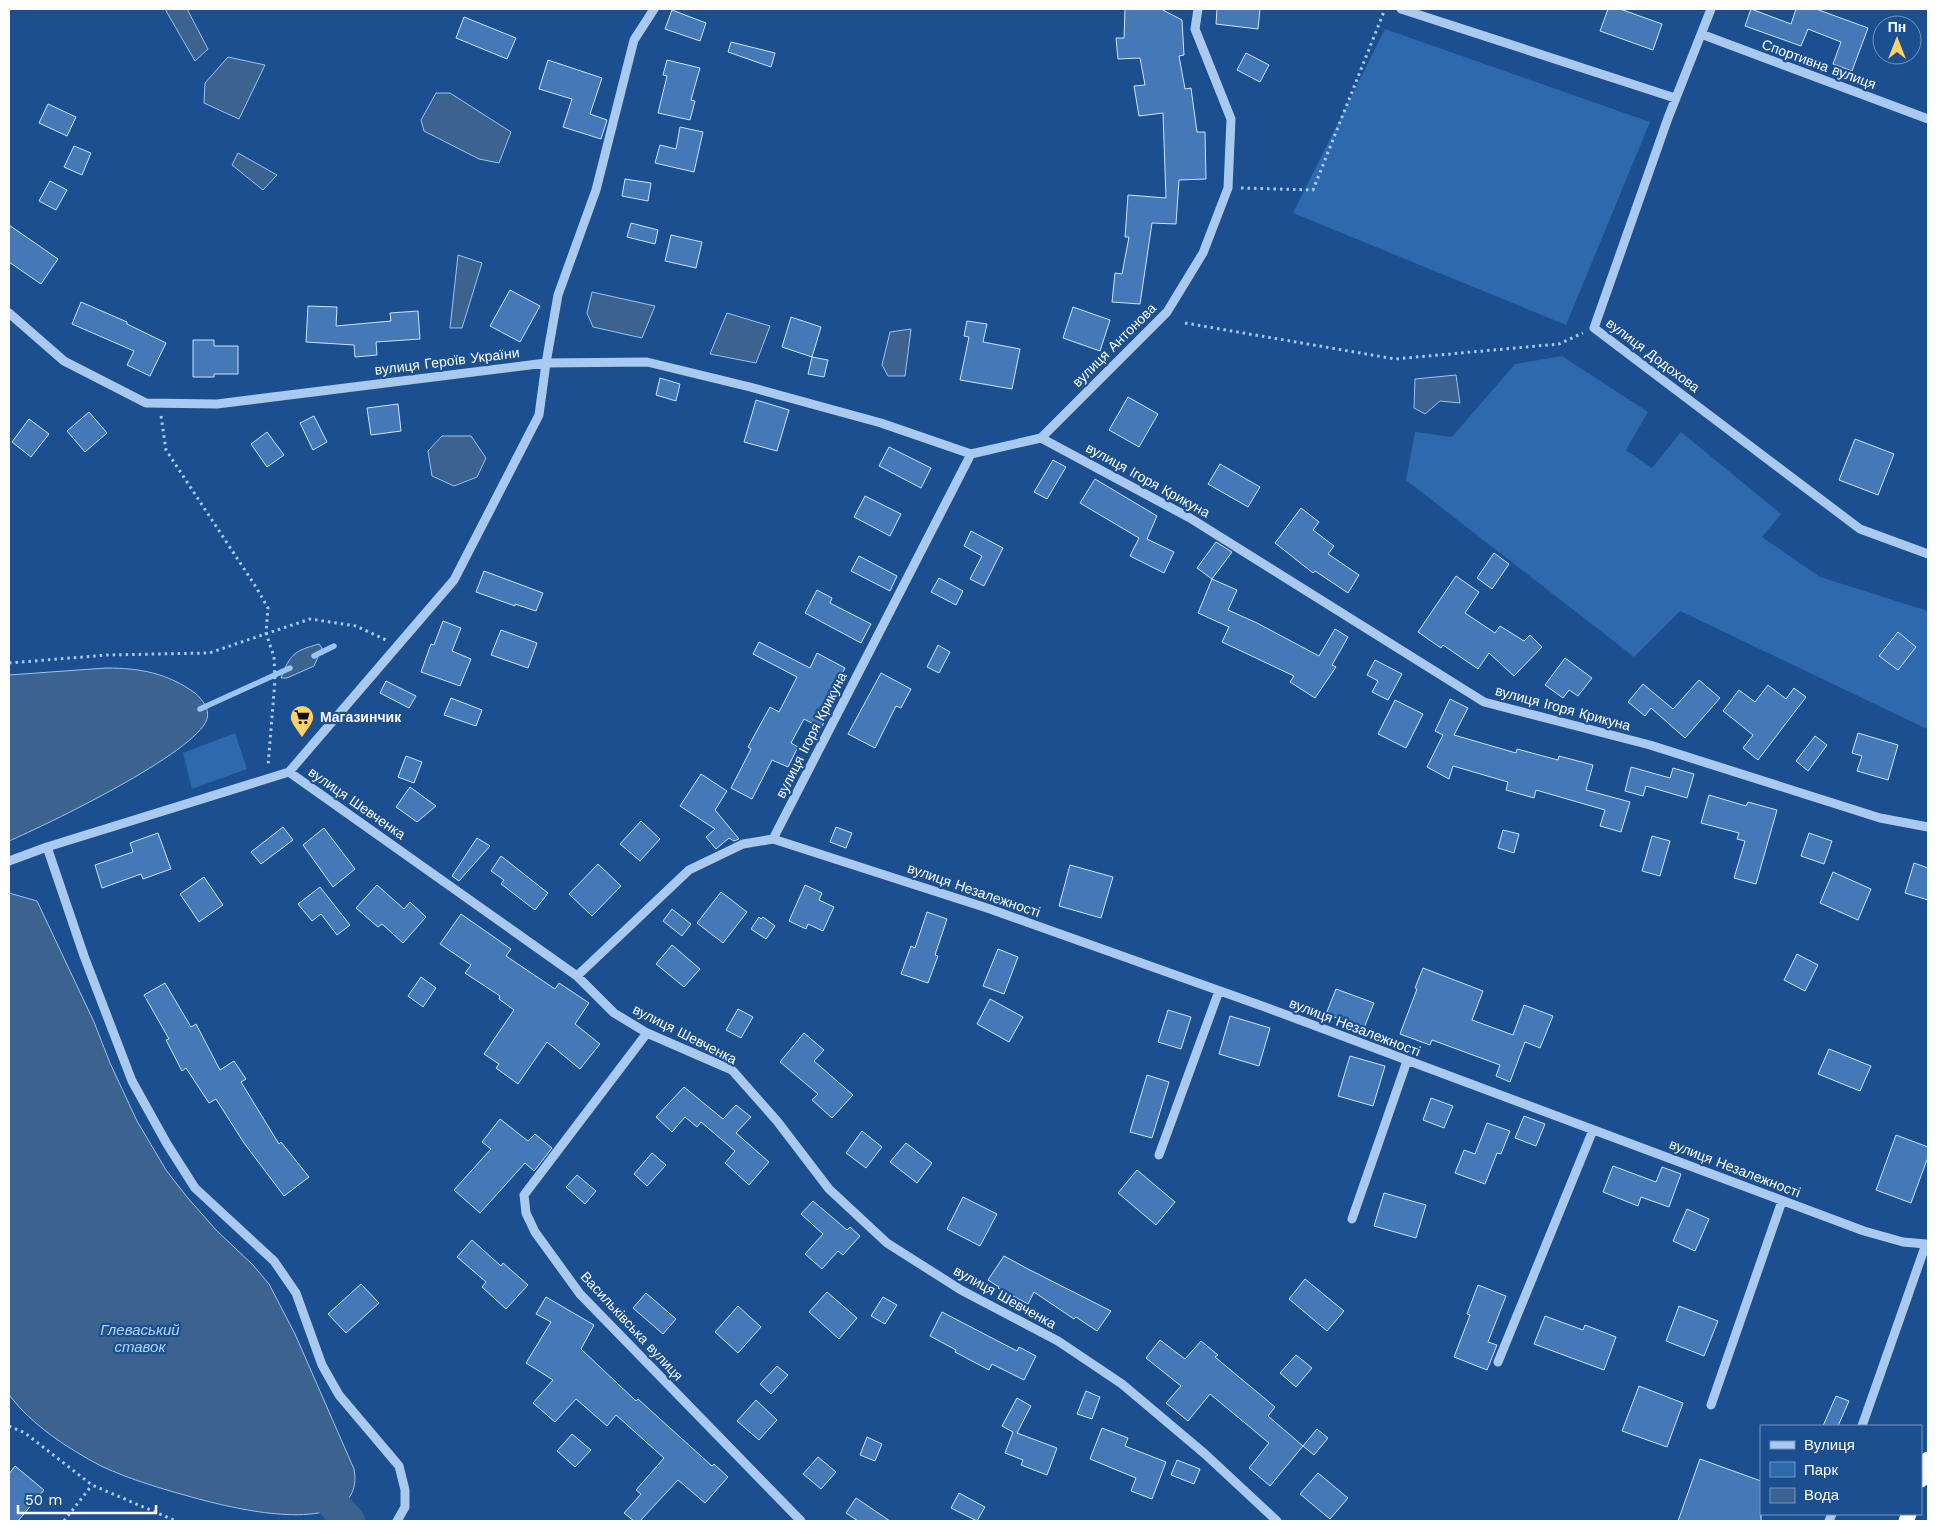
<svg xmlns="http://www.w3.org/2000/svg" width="1937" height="1530" viewBox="0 0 1937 1530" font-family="'Work Sans',sans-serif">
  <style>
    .green { fill: #2e69ad }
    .water { fill: #3c6290; stroke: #9cc4f0 }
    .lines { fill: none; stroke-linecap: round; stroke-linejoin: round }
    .stream { stroke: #9cc4f0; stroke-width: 5.5 }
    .river { stroke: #3c6290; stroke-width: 32 }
    .building { fill: #4478b7; stroke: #cfe3fa }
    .path { stroke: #a9c9ee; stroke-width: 3; stroke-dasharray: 2.5 4; stroke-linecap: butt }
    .minor { stroke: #a9c9ee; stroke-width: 9 }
    .highway { stroke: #fff; stroke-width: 15 }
    .labels { text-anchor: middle; stroke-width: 4.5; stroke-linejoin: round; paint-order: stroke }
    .street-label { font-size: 14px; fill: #fff; stroke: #1b4f8f }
    .poi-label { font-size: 14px; font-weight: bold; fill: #fff; stroke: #1b4f8f; text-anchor: start }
    .water-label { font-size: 15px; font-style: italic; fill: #b5d3f5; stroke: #1b4f8f }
  </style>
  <rect width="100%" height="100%" fill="#1b4f8f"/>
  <path class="green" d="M1385,29L1650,122L1566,325L1293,213Z
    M1562,356L1648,412L1626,450L1652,468L1681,432L1781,514L1762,537L1820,577L1928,611L1927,729L1680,611L1634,657L1406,480L1415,432L1452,437L1515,364Z
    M235,733L247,769L192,789L183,753Z"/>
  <path class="water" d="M165,9H187L208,49L195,61Z
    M228,57L265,65L239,119L204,103L205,83Z
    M436,93H450L511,132L499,163L479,159L424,131L421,120Z
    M238,153L277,175L263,190L232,165Z
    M458,255L482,263L462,328H450Z
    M592,292L655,306L642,338L593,327L587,313Z
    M727,313L770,326L756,363L710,354Z
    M911,329L905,376H888L882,365L890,332Z
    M1456,375L1460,403L1440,401L1425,414L1414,408L1415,379Z
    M442,436H471L486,458L477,477L454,486L432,476L428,451Z
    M319,644L322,648L314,666L287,678H281C290,654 294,651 319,644Z
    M106,668C140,668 167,673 195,693C202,699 210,709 207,719C196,753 46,825 9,841V675Z
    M9,893L37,901L94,1022L110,1063L137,1121L166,1170L187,1197L216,1230L253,1265L269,1284L295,1334L354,1469C356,1480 355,1489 349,1498C322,1530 232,1508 195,1498C163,1489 131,1480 101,1466C67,1448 33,1426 9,1395Z"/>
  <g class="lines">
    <path class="stream" d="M314,656L334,646
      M200,709L290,668"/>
    <path class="river" d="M308,1477L349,1521"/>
  </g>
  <path class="building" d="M1125,9H1161L1182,20L1184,55L1179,56L1185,89L1191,88L1197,132H1205L1206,179L1179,180L1176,224L1152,223L1140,304L1112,302L1115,273L1122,274L1129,237H1125L1128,195L1166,198L1163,113L1139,116L1134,86L1145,85L1140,58L1118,59L1116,38H1124Z
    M1217,9H1260L1258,29L1216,24Z
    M1608,9H1620L1662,24L1653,50L1600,31Z
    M1751,9L1791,24L1796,9H1816L1868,28L1852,71L1833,64L1841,42L1808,29L1801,46L1745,26Z
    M672,10L706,23L700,41L665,29Z
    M464,17L516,38L507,59L456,38Z
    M731,42L775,53L771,67L728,52Z
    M1246,53L1269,65L1260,82L1237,70Z
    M548,60L602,78L590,114L607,120L601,139L563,127L572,99L539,89Z
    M667,60L700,68L691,100L695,101L690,120L658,113L667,76L663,75Z
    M48,104L76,117L67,136L39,123Z
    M680,127L703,132L694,172L655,163L660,145L676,149Z
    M74,146L91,153L82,175L64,167Z
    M625,179L651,183L648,201L622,196Z
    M50,181L67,190L56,210L39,201Z
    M631,223L658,230L655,244L627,237Z
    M9,225L58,259L41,284L9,262Z
    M671,235L702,242L696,268L665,261Z
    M510,290L540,306L520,342L490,326Z
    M81,302L127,322V324L166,343L150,376L127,365L134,351L72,324Z
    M308,306L337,307L336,326L391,321L390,313L418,311L420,339L376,342L377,355L355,357L354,345L306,342Z
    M1073,307L1110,320L1100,351L1063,338Z
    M791,317L821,327L812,357L782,347Z
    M967,321L987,324L983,342L1020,349L1012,389L960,380L969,337L964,336Z
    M193,340H214V346H238V374H214V377H193Z
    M812,357L828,360L824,377L808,374Z
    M660,378L680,384L676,401L656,395Z
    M1128,397L1158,414L1139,447L1109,430Z
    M756,400L789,410L777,451L744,442Z
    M398,404L401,431L371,435L367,408Z
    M89,412L107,433L85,452L67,431Z
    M314,416L327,442L313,450L300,423Z
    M29,419L49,434L31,457L12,442Z
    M267,432L284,455L267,467L251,444Z
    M1855,439L1894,454L1878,495L1839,480Z
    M889,447L931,468L921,488L879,466Z
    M1053,460L1066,467L1047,499L1034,492Z
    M1220,464L1260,487L1248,507L1208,484Z
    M1095,479L1157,516L1147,539L1174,552L1164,573L1130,556L1139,538L1080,503Z
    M865,496L901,514L890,536L854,517Z
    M1301,508L1319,522L1313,530L1334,546L1328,554L1359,575L1348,593L1315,571L1313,573L1275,543Z
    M971,531L1003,548L984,586L970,579L982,556L964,546Z
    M1216,542L1232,552L1212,579L1197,568Z
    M1494,553L1509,564L1492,589L1477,578Z
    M859,556L897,576L890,591L851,571Z
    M484,571L543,593L536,611L515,604V606L476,592Z
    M1456,576L1479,592L1465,613L1495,633L1500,626L1524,641L1530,635L1542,647L1514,676L1489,653L1478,669L1443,645L1441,648L1418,632Z
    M939,578L963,591L956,605L931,592Z
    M1212,579L1237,590L1228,610L1257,623L1319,656L1335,629L1348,637L1332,665L1336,667L1315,698L1290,682L1294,676L1222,642L1229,627L1198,613Z
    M817,590L832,598L830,603L871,624L861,643L805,613Z
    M443,621L461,628L452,651L471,659L460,686L421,672L431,644L434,645Z
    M501,630L537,643L528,668L491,655Z
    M1898,632L1916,647L1898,670L1879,656Z
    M759,642L810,668L817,653L845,668L824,708L830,711L821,728L804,719L791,743L798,747L788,767L772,760L752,799L731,788L751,749L748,747L770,707L779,712L797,677L753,654Z
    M938,645L950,652L939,673L927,667Z
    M1565,658L1592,678L1578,696L1569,690L1563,698L1545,685Z
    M1375,660L1402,674L1388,700L1372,692L1378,681L1367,675Z
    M881,673L911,689L901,708L896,706L875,748L848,734Z
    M1699,680L1720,698L1685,738L1651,708L1645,716L1628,702L1643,684L1673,709Z
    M386,681L416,696L409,708L380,693Z
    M1768,685L1786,699L1794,688L1806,697L1758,760L1743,748L1753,735L1723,711L1739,690L1755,702Z
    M451,698L482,710L476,726L444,715Z
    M1450,699L1468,708L1454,735L1516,753L1517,749L1558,760L1559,756L1593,765L1586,790L1630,802L1621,832L1600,826L1605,810L1536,790L1534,798L1506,790L1508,782L1453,766L1449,779L1427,767L1443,735L1435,731Z
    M1395,700L1423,714L1406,748L1378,734Z
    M1858,733L1898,745L1888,780L1857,771L1862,756L1852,753Z
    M1815,736L1827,745L1808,771L1796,761Z
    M406,756L422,762L414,783L398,777Z
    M1631,767L1670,778L1673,768L1694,774L1687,798L1646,786L1643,796L1625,791Z
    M701,774L727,791L715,810L739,839L734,841L729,838L716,849L706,837L715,829L680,806Z
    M410,787L436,806L417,822L396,807Z
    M1709,795L1746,806L1748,802L1777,810L1756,884L1734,878L1745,841L1737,839L1739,833L1701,823Z
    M641,821L660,839L640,861L620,844Z
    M283,827L293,840L261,864L251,852Z
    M836,827L852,833L846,848L830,842Z
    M324,828L355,869L333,887L303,845Z
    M1503,830L1519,834L1514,853L1498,848Z
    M158,833L171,869L143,879L141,874L102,888L95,865L133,852L130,843Z
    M1809,833L1832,841L1824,864L1801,856Z
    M1652,836L1670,841L1660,876L1642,871Z
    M477,838L490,846L459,881L452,876Z
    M501,856L548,893L535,910L501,884L504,880L491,871Z
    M1914,863L1928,868V900L1905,893Z
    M598,864L621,886L592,916L569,894Z
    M1070,865L1113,877L1101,918L1059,906Z
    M1833,872L1871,889L1858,920L1820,903Z
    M204,877L223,905L199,922L180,894Z
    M377,885L404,909L410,902L426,917L403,943L382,924L378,927L356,908Z
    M805,885L822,893L819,900L834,907L823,931L808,924L806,929L789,921Z
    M320,887L350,925L337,935L321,914L312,921L298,904Z
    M721,892L747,912L723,943L697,923Z
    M672,909L691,924L682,936L663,921Z
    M927,912L947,919L935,955L938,956L928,983L901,974L911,946L915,948Z
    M461,914L511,949L506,956L555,989L559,983L589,1003L575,1024L600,1044L580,1069L547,1042L518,1084L496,1068L499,1064L484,1054L514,1010L499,999L500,996L465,973L471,965L440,944Z
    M759,917L761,919L763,917L775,926L766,939L751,929Z
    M672,945L700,969L684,987L656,964Z
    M998,949L1018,957L1004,994L983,986Z
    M1797,954L1818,965L1805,991L1784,980Z
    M1423,968L1483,991L1472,1020L1513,1035L1524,1005L1553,1016L1540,1048L1525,1042L1510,1082L1496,1076L1500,1065L1432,1040L1430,1045L1400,1034L1417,989L1415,988Z
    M421,977L436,988L423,1007L408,996Z
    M165,983L191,1027L196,1024L220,1070L234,1061L246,1079L241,1082L279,1144L281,1142L309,1177L284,1196L244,1143L216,1099L209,1103L186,1068L182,1071L166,1040L169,1039L144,995Z
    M1336,989L1374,1003L1364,1028L1326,1014Z
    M990,999L1023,1017L1009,1042L977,1024Z
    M738,1009L753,1017L741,1038L726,1030Z
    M1168,1010L1191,1017L1181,1049L1158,1042Z
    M1230,1016L1270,1028L1259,1066L1219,1054Z
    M804,1033L824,1050L814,1061L853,1095L832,1118L812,1100L818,1094L780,1062Z
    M1829,1049L1871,1066L1860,1091L1818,1074Z
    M1350,1056L1385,1066L1373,1106L1338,1096Z
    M1147,1075L1169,1082L1152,1138L1130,1132Z
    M684,1087L723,1119L736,1105L751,1117L736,1133L769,1162L749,1185L725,1163L735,1151L701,1122L697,1127L685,1117L672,1132L656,1117Z
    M1431,1098L1453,1106L1444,1128L1423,1120Z
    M1524,1116L1545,1124L1536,1146L1515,1138Z
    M500,1119L528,1141L535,1134L552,1148L534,1171L525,1163L480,1213L454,1190L491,1149L482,1142Z
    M1487,1123L1510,1131L1501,1154L1497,1153L1485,1184L1455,1173L1464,1150L1475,1154Z
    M862,1131L882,1147L866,1168L846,1153Z
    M1896,1135L1928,1147V1157L1911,1203L1876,1190Z
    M906,1143L932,1163L917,1183L890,1162Z
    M652,1153L666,1165L647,1186L634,1174Z
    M1613,1166L1656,1182L1662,1167L1681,1174L1669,1207L1641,1197L1638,1206L1603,1192Z
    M1137,1170L1175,1202L1156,1225L1118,1193Z
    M577,1175L596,1191L585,1204L566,1187Z
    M1384,1193L1426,1205L1416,1238L1374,1226Z
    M963,1197L997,1214L980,1246L947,1229Z
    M813,1201L847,1230L850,1227L860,1236L843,1255L838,1251L822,1269L805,1254L823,1234L801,1214Z
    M1687,1209L1709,1219L1695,1251L1673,1241Z
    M472,1240L501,1266L503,1263L528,1285L506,1309L482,1287L486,1282L457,1257Z
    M1004,1256L1028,1269L1111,1311L1097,1331L1076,1317L1074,1319L1034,1292L1028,1304L998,1288L999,1287L988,1280Z
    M1305,1279L1344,1311L1327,1331L1289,1299Z
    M361,1284L379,1303L346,1333L328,1314Z
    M1478,1285L1506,1296L1488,1342L1497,1345L1487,1370L1454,1357L1470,1315L1467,1314Z
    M827,1292L857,1318L839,1339L809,1312Z
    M646,1293L676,1319L663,1334L633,1308Z
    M546,1297L594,1325L581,1349L636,1401L638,1399L712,1466L714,1464L728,1477L705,1503L678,1480L640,1521H634L624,1513L641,1494L636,1490L664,1458L616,1415L607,1426L576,1399L555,1422L533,1403L553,1380L526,1363L551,1322L536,1314Z
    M883,1297L897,1305L885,1324L871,1316Z
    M738,1306L761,1327L738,1353L715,1332Z
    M1679,1306L1718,1321L1704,1356L1666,1341Z
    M942,1312L1017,1351L1019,1347L1036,1356L1024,1380L992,1364L989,1370L955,1352L956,1350L930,1336Z
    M1545,1316L1583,1330L1585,1325L1616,1337L1604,1370L1534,1344Z
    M1160,1340L1185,1359L1201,1341L1218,1355L1215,1357L1275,1407L1268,1416L1303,1446L1270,1486L1249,1468L1269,1443L1210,1394L1188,1421L1166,1403L1181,1386L1146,1358Z
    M1296,1355L1312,1368L1296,1387L1280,1373Z
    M777,1366L788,1375L771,1394L760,1384Z
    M1639,1386L1683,1403L1667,1447L1622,1431Z
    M1086,1391L1100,1397L1092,1419L1077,1414Z
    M1836,1396L1849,1401L1838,1426H1823Z
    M1017,1398L1031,1406L1017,1433L1057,1448L1047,1475L1021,1465L1023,1460L1005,1453L1013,1432L1002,1426Z
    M756,1400L777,1420L759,1440L737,1421Z
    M1102,1428L1128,1438L1125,1446L1166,1462L1152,1499L1131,1491L1136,1478L1090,1459Z
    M1317,1429L1328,1438L1314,1455L1303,1446Z
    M572,1434L591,1450L575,1467L557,1451Z
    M867,1437L882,1444L875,1461L860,1455Z
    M818,1457L836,1472L821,1489L803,1474Z
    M1700,1459L1761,1481V1521H1678Z
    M1177,1460L1200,1469L1194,1484L1171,1475Z
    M15,1466L44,1490L18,1521H9V1474Z
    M1318,1473L1348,1498L1330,1519L1300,1494Z
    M959,1493L985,1507L977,1521L951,1508Z
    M856,1498L890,1521H858L846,1513Z"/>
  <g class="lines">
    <path class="path" d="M1241,188L1313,190L1385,9
      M1185,323L1395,359L1559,344L1583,333
      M161,416L166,450L256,587L268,608L266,633L274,657L275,680L268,766
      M9,663L107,655L209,653L310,619L356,626L386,640
      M9,1426L25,1433L92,1485L176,1521
      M64,1521L92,1485"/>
    <path class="minor" d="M1401,9L1675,98
      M1711,9L1668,118L1594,328L1860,529L1928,554
      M1701,34L1928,119
      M9,313L64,361L146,403L217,404L546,363L647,362L750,387L881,423L971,454
      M1041,438L1167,312L1203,253L1228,188L1231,119L1195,29L1198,9
      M289,772L454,580L539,415L546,363L558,295L596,190L634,40L654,9
      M773,839L990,909L1265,1007L1864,1231L1903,1242L1926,1244L1862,1426
      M47,847L84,956L132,1081L167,1144L195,1188L274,1261L296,1293L322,1365L339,1395L399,1466L405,1490V1507L397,1521
      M9,861L47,847L289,772L577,976L614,1013L647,1033L732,1070L777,1121L829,1189L887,1243L961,1290L1058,1341L1122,1384L1205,1454L1277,1521
      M577,976L689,870L743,844L773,839L971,454L1041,438L1190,518L1484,702L1650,745L1880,818L1928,827
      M647,1033L524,1195L526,1213L535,1232L580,1294L801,1521
      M1159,1155L1219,991
      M1352,1219L1407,1061
      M1498,1362L1593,1130
      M1711,1405L1782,1201
      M1829,1521L1832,1514"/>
    <path class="highway" d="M1921,1480L1928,1459
      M1906,1521L1909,1514"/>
  </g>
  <defs>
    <g id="supermarket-pin" transform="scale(1.25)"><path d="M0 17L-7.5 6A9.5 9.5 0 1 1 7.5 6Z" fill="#ffd166" stroke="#1b4f8f"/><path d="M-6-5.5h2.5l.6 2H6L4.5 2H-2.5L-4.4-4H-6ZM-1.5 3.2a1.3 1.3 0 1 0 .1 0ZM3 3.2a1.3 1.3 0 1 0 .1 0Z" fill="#111"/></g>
  </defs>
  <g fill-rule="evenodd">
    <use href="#supermarket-pin" x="302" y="717"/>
  </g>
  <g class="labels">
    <g class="street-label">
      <text transform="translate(1819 64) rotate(20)" y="5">Спортивна вулиця</text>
      <text transform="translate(1114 345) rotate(-45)" y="5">вулиця Антонова</text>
      <text transform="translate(1653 355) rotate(37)" y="5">вулиця Додохова</text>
      <text transform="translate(447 361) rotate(-7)" y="5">вулиця Героїв України</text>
      <text transform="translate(1148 480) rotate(29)" y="5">вулиця Ігоря Крикуна</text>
      <text transform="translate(1563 708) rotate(15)" y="5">вулиця Ігоря Крикуна</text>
      <text transform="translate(811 735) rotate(-63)" y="5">вулиця Ігоря Крикуна</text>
      <text transform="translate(357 803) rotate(35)" y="5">вулиця Шевченка</text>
      <text transform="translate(974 890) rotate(19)" y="5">вулиця Незалежності</text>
      <text transform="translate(1355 1027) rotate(21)" y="5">вулиця Незалежності</text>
      <text transform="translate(685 1034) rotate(27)" y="5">вулиця Шевченка</text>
      <text transform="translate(1735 1168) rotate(21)" y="5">вулиця Незалежності</text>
      <text transform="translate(1005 1297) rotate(29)" y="5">вулиця Шевченка</text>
      <text transform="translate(632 1326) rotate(47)" y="5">Васильківська вулиця</text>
    </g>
    <g class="poi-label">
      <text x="320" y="722">Магазинчик</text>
    </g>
    <g class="water-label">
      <text x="140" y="1335">Глеваський<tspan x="140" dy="17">ставок</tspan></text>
    </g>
  </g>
  <rect width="1937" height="1530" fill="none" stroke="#ffffff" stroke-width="20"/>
  <rect x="1760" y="1425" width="162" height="90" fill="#1b4f8f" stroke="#7695bc"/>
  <rect x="1770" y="1441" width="25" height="8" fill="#a9c9ee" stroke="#7695bc"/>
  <text x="1804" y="1450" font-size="15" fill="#ffffff">Вулиця</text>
  <rect x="1770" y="1462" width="25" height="15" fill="#2e69ad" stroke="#7695bc"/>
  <text x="1804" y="1475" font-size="15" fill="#ffffff">Парк</text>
  <rect x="1770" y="1488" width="25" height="15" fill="#3c6290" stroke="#7695bc"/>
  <text x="1804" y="1500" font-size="15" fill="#ffffff">Вода</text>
  <g transform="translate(1897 40)"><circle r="24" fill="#1b4f8f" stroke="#7695bc"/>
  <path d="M0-4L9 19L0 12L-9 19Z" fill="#ffd166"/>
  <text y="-8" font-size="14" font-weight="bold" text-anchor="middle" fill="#ffffff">Пн</text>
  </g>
  <path d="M18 1505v8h138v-8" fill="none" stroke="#ffffff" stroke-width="2.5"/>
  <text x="25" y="1505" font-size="15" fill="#ffffff" stroke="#1b4f8f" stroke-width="4" paint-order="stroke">50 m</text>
</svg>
